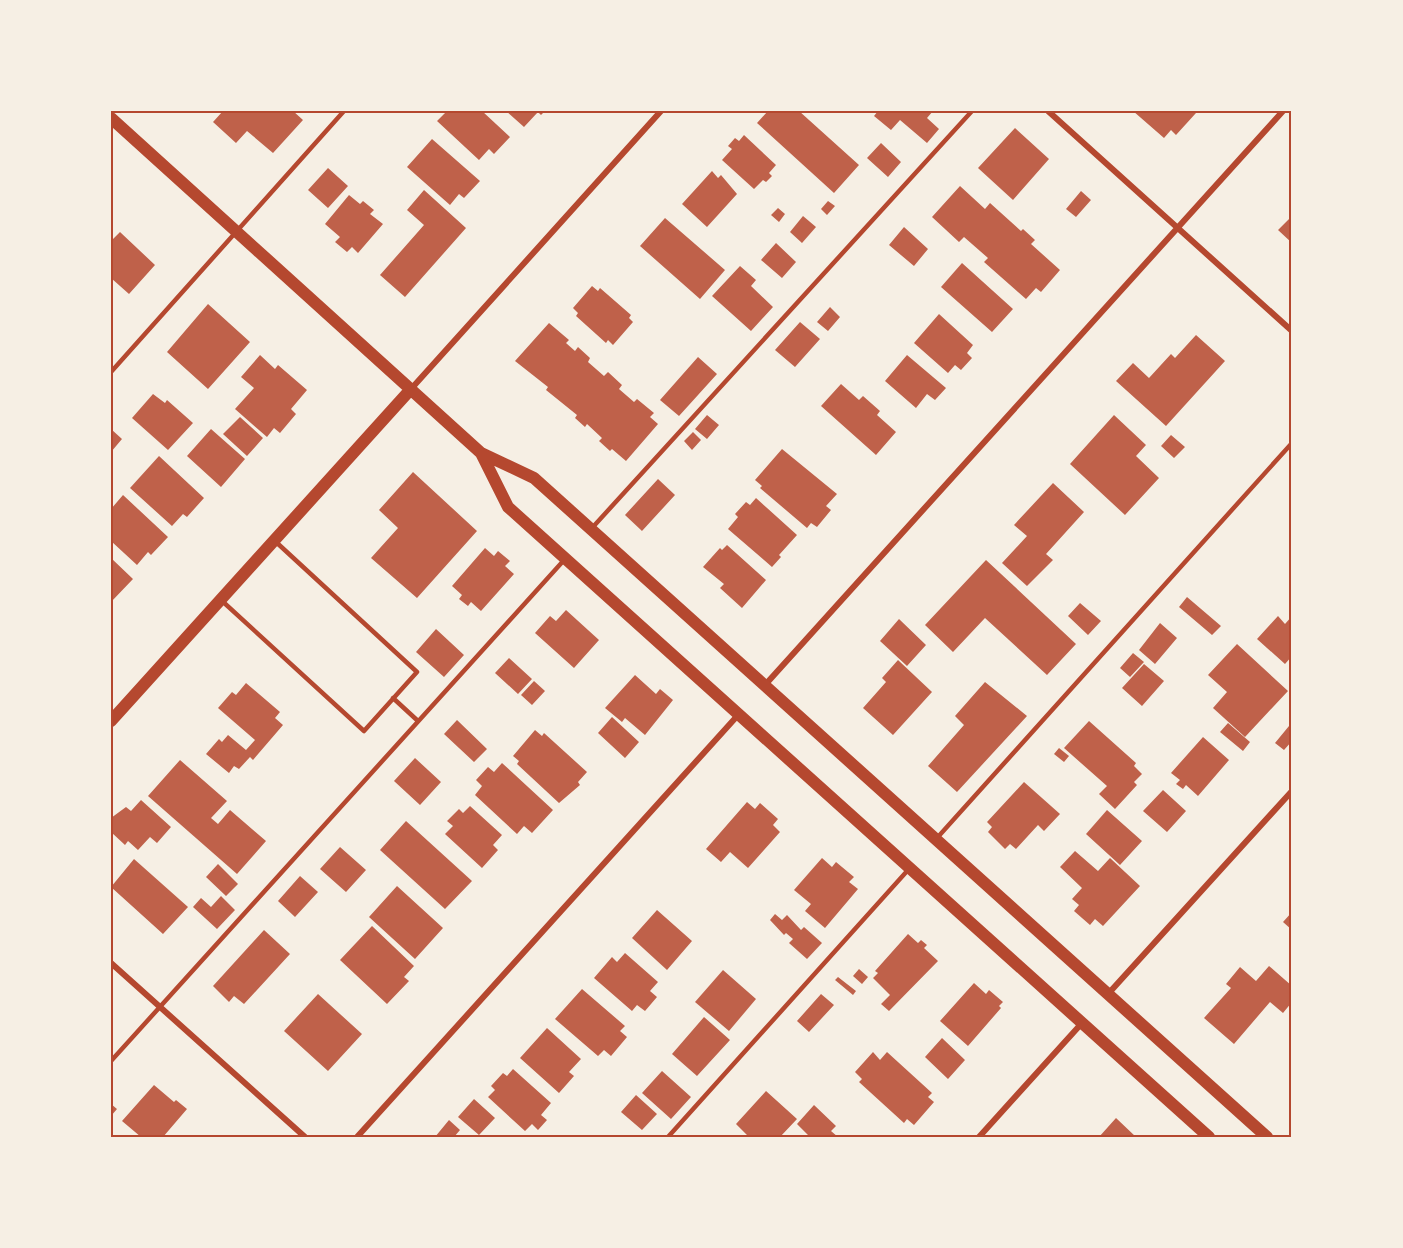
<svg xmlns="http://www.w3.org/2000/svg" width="1403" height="1248" viewBox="0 0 1403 1248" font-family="'Times New Roman',serif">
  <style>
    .building { fill: #bf614a }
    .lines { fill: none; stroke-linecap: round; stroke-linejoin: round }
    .service { stroke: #b5482f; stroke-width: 4.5 }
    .minor { stroke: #b5482f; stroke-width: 6 }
    .secondary { stroke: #b5482f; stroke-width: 12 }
    .neatline { fill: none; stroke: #b5482f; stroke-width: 2 }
  </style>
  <rect width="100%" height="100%" fill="#f6efe4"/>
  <path class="building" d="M223,111H293L303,120L273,153L247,131L236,143L213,122Z
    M447,111H482L510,137L494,154L489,149L479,160L437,121Z
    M506,111H545L541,115L538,112L524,127Z
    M768,111H799L859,165L834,193L757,123Z
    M878,111H933L927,118L939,129L927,143L900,120L891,130L874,116Z
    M1133,111H1194L1196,113L1176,135L1171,130L1164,138Z
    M1015,128L1049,159L1013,200L978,168Z
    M744,135L776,165L769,173L772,176L766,182L763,180L754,189L722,160L732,149L728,146L735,138L739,141Z
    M432,139L480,181L464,198L459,194L450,205L407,167Z
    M881,143L901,162L888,177L867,158Z
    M328,168L348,186L328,208L308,190Z
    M712,171L718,178L721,175L737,194L707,227L682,204Z
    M960,186L985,209L990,203L1021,231L1023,229L1035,240L1031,244L1060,270L1041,292L1036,288L1026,299L984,262L988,258L964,237L959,242L932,217Z
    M424,190L466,228L405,297L380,275L424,225L407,210Z
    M1081,191L1091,200L1076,217L1066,209Z
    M349,195L360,204L363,201L374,210L370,214L383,224L358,253L352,247L347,252L335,242L340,237L325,224Z
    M828,201L835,206L827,215L821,209Z
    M778,208L785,214L779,222L771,215Z
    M803,216L816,227L802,243L790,232Z
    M1292,216V243L1278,230Z
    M665,218L725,270L700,299L640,246Z
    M904,227L928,249L914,266L889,245Z
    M120,232L155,265L129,294L111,278V241Z
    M776,243L796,262L782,278L761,260Z
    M962,263L1013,309L992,332L941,287Z
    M740,266L756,280L751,286L773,307L751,331L712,296Z
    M592,286L598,291L600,288L631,315L629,318L633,322L613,345L608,340L606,343L576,316L578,313L573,308Z
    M208,304L250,342L208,389L167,352Z
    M830,307L840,317L828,331L817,322Z
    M939,314L973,345L967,353L972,358L961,370L955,365L948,373L914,343Z
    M800,322L820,339L795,367L775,350Z
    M549,323L569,340L566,343L575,351L578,347L590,358L588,362L604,376L608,372L622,385L619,389L634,402L637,399L654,413L650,417L658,424L626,461L612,449L610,451L599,441L602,438L587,424L585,427L575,418L577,415L546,390L548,387L515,361Z
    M1196,335L1225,361L1166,426L1116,381L1133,363L1149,378L1171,354L1175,358Z
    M260,355L275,369L278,365L307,390L291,409L296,414L280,433L274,428L267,437L235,409L254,388L241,377Z
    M907,355L946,388L935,400L927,394L916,408L885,381Z
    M698,357L717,374L679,416L660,400Z
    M841,384L859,400L863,396L880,411L877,415L896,432L876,455L821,406Z
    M153,394L165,403L167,400L193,423L168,450L132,418Z
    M707,415L719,425L707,439L695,429Z
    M1114,415L1146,445L1136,456L1159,478L1125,515L1070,464Z
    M240,417L263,438L247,456L223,434Z
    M111,429L122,439L111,452Z
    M211,429L245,459L221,487L187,456Z
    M693,432L701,440L692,450L684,441Z
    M1171,435L1185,447L1174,458L1161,446Z
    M782,449L837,494L826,506L831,510L817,527L811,523L807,528L760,488L762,486L755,480Z
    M159,456L204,498L187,517L183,514L172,526L130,488Z
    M413,472L477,531L417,598L371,558L398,528L379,510Z
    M658,479L675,495L642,531L625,515Z
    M1053,483L1084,512L1046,554L1053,560L1027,586L1002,563L1027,536L1014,525Z
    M123,495L168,537L151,555L148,552L137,565L111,541V509Z
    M756,498L797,535L779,555L781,557L772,567L728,529L738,517L735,514L746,502L750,505Z
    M727,545L766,580L742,608L720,588L724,584L703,567L720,548L722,550Z
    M485,548L494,556L498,551L510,561L505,566L514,574L481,611L471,602L468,606L459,599L462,595L452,586Z
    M111,558L133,579L111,602Z
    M986,560L1076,644L1047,675L985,618L953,652L925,625Z
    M1187,597L1221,626L1212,635L1179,607Z
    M1080,603L1101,621L1088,635L1068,616Z
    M566,610L599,640L574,668L535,633L550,616L556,621Z
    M1278,616L1285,624L1292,616V656L1285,664L1257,639Z
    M899,619L926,645L907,666L880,641Z
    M1160,623L1177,638L1155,664L1139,650Z
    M436,629L464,655L444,677L416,652Z
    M1237,644L1288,691L1245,737L1213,708L1227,692L1208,675Z
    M1133,653L1144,662L1130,677L1120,668Z
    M509,658L532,679L518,694L495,673Z
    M898,660L932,692L893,735L863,708L886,682L882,678Z
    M1144,664L1164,681L1142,706L1122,688Z
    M635,675L656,694L660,689L673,700L645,735L625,718L622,722L605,708Z
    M534,681L545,691L532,705L521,695Z
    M985,682L1027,716L957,792L928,766L964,725L955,716Z
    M246,683L280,712L275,718L283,725L253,760L250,757L239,769L234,766L229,773L206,754L219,739L222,742L228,735L246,750L255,740L218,708L232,692L236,695Z
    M612,717L639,742L625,758L598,733Z
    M457,720L487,749L474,762L444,734Z
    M1089,721L1136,763L1134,766L1142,774L1134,782L1137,785L1115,809L1099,794L1107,786L1064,748Z
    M1228,723L1250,742L1243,751L1220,732Z
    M1289,726L1292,729V741L1284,750L1275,743Z
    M535,730L542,736L544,733L587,772L578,782L580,785L559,803L517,764L519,761L513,756Z
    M1203,737L1229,760L1198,796L1186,785L1183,789L1176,784L1180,780L1171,773Z
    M1059,748L1069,756L1064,762L1054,754Z
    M415,758L441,782L420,805L394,781Z
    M180,760L227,801L211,818L218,824L230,810L266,841L237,874L148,796Z
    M502,763L553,810L532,833L524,826L517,834L475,795L482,786L476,780L488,767L494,772Z
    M1024,782L1060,814L1044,831L1038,825L1016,849L1010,844L1005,849L988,832L992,827L987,822Z
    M1163,790L1186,811L1167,832L1143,811Z
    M141,800L171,827L157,843L150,837L138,850L128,841L125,845L111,832V818L126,807L131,811Z
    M747,802L755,809L760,803L778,819L773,825L780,832L748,868L730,852L721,862L706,849Z
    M470,806L502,835L493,845L498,850L482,868L445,834L453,826L447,821L459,809L463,813Z
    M1107,810L1142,841L1120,865L1086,834Z
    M406,821L472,881L445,909L380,850Z
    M340,847L366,870L346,892L320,869Z
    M1075,851L1098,871L1110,858L1140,886L1103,926L1095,919L1090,925L1074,911L1079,905L1072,899L1082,888L1060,867Z
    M822,858L832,867L836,862L854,877L849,882L858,889L825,928L805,911L811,904L794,890Z
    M134,859L188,907L163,934L111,887Z
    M218,864L238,884L226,896L206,877Z
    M300,876L318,892L295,917L278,901Z
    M397,886L443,928L415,959L369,917Z
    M221,896L235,910L217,929L193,907L201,898L211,907Z
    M657,910L692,941L667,970L632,938Z
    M1292,912V930L1283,922Z
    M775,914L782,920L787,915L801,930L804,927L822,943L807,959L789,943L793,939L786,933L784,935L770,920Z
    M372,926L414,966L404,977L409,981L387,1004L340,960Z
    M264,930L290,954L244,1004L234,996L229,1002L213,986Z
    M908,934L918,943L921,940L927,945L924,948L938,961L889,1011L881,1004L890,995L873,978L878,973L875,971Z
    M625,953L658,982L650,991L657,997L645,1011L637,1005L632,1011L594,978L612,957L617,962Z
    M1269,966L1292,986V1002L1283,1013L1270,1002L1234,1044L1204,1018L1231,988L1226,984L1240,967L1256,981Z
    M859,969L868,977L862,984L853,976Z
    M723,970L756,999L729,1031L695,1002Z
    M838,977L856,991L853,995L835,980Z
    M974,983L986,994L989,990L1003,1002L999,1006L1001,1008L968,1046L940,1021Z
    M582,989L625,1026L620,1031L627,1037L611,1056L604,1050L598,1056L555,1019Z
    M318,994L362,1034L328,1071L284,1031Z
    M821,994L834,1005L809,1032L797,1021Z
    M704,1017L730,1040L697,1076L672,1054Z
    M547,1028L581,1059L569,1072L574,1076L559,1093L520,1058Z
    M942,1038L965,1060L948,1079L925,1057Z
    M873,1052L880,1060L887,1052L932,1093L928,1097L934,1102L914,1125L907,1119L904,1123L859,1082L862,1079L855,1072Z
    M513,1069L551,1103L541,1115L547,1120L538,1130L532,1124L525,1131L488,1097L495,1090L491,1086L503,1073L507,1076Z
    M662,1071L691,1097L671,1119L642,1093Z
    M154,1085L174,1102L176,1100L187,1109L163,1137H141L122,1121Z
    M766,1091L797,1119L780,1137H749L736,1124Z
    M636,1095L657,1114L642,1130L621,1112Z
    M474,1099L495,1118L479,1135L458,1117Z
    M111,1104L117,1109L111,1116Z
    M814,1105L836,1126L831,1131L838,1137H810L797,1124Z
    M1116,1118L1136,1137H1099Z
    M449,1120L460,1130L454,1137H435Z"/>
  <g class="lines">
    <path class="service" d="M111,372L344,111
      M592,528L972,111
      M221,600L364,731L417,672L276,542
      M393,698L418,721
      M937,838L1292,443
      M111,1061L565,559
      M668,1137L908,870"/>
    <path class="minor" d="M1048,111L1292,331
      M411,389L661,111
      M765,685L1283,111
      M111,963L305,1137
      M1108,994L1292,791
      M357,1137L739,714
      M979,1137L1082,1023"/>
    <path class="secondary" d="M111,118L481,453L534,478L1267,1137
      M481,453L508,507L1209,1137
      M111,721L411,389"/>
  </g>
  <rect width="1403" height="1248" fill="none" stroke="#f6efe4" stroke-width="225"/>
  <rect x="112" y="112" width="1178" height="1024" class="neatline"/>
</svg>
